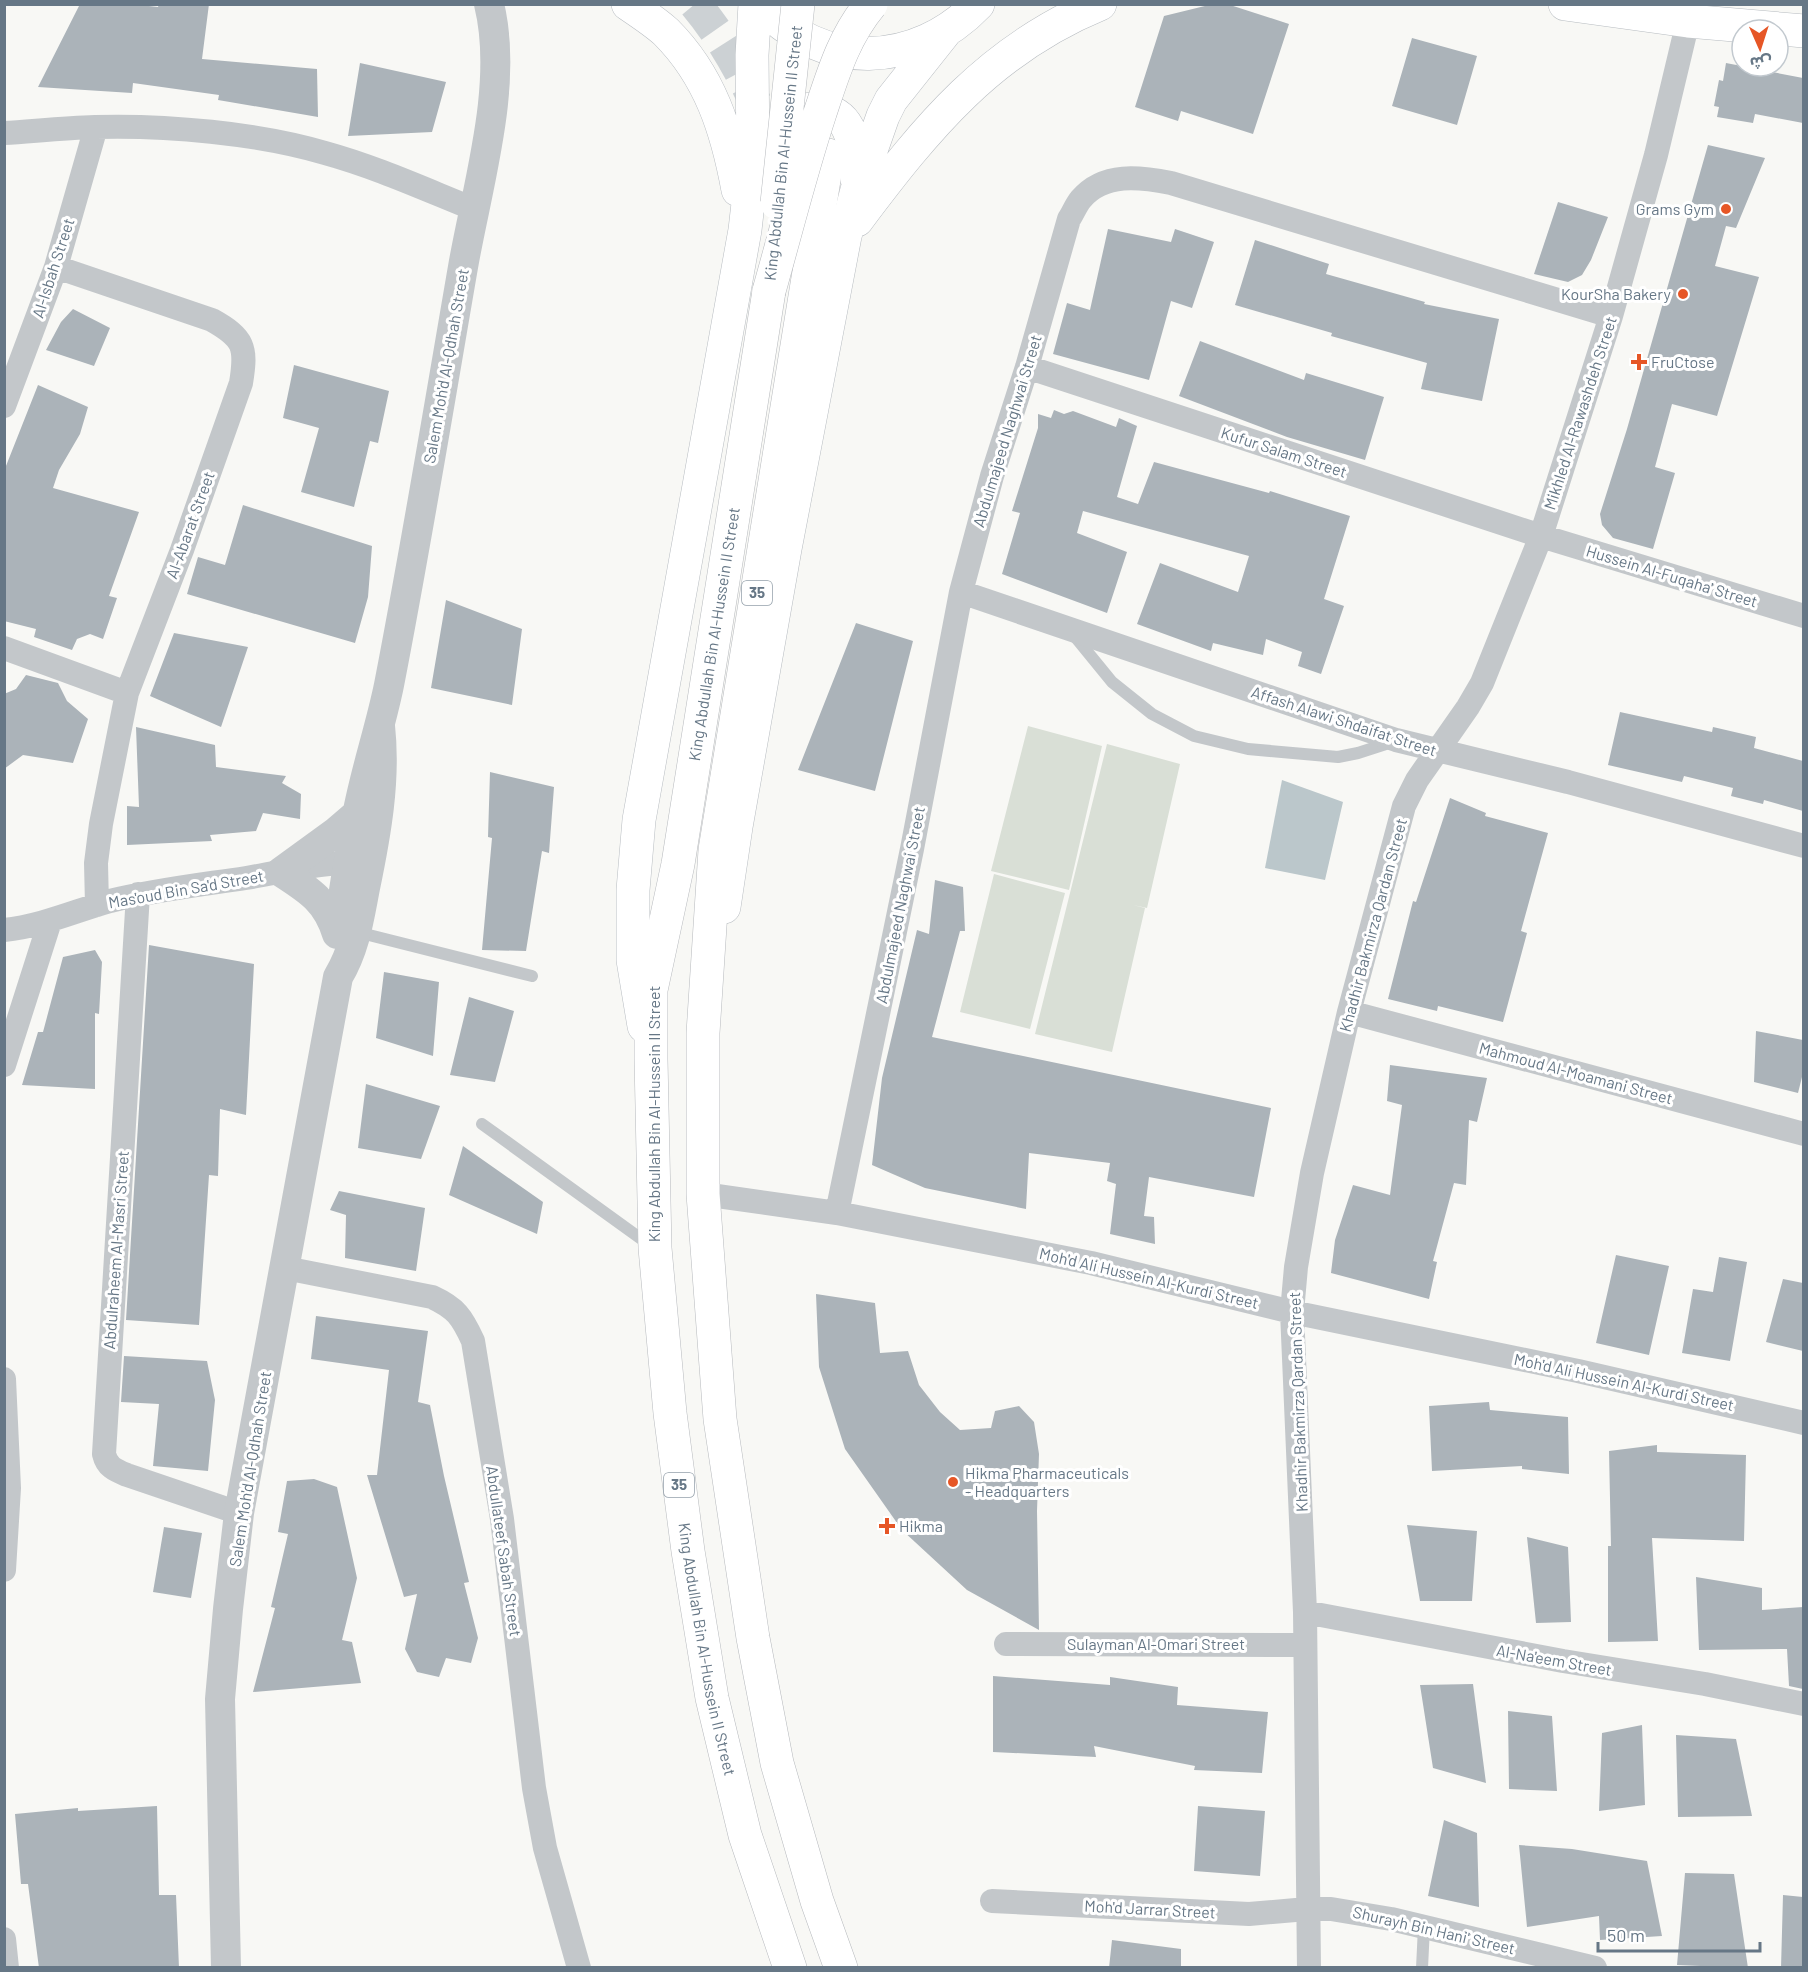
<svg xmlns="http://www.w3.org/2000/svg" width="1808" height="1972" viewBox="0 0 1808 1972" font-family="Barlow,'Noto Sans Arabic',sans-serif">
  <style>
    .green { fill: #d9dfd6 }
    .water { fill: #bbc7cb }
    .building { fill: #abb3b9 }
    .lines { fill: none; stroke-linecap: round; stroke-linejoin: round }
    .trunk-tunnel { stroke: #ccd1d4; stroke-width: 33; stroke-dasharray: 33 16; stroke-linecap: butt }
    .secondary-casing { stroke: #b7bcc1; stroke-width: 34 }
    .trunk-casing { stroke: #b6b9bd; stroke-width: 34 }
    .service { stroke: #c3c7ca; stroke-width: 12 }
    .minor { stroke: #c3c7ca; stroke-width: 24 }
    .tertiary { stroke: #c3c7ca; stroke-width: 30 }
    .secondary { stroke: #fff; stroke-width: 33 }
    .trunk { stroke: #fff; stroke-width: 33 }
    .trunk-bridge-casing { stroke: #b6b9bd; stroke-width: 34; stroke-linecap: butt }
    .trunk-bridge { stroke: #fff; stroke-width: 33 }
    .poi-dot { fill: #e65626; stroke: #fff; stroke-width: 2 }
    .labels { text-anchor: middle; stroke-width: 6; stroke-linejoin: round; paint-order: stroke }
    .shield { fill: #fff; stroke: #94a0aa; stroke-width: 1.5 }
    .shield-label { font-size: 15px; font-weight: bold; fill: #667786 }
    .street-label { font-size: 16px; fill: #667786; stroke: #fff }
    .poi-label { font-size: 16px; fill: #667786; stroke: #fff; text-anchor: start }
  </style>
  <rect width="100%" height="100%" fill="#f8f8f5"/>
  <path class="green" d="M1028,726L1102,746L1069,890L991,871Z
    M1107,744L1180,764L1147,908L1133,905L1145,908L1112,1052L1035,1034Z
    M994,874L1065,893L1030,1029L960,1012Z"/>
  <path class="water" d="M1282,780L1343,802L1325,880L1265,868Z"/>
  <path class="building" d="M80,4H131L158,7L159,4H209L202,59L317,69L318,117L218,100L219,95L133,83L132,93L38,87Z
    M1213,4H1227L1289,24L1253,134L1181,111L1178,121L1135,107L1164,16Z
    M1412,38L1477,56L1457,125L1392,106Z
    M360,63L446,82L432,132L348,136Z
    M1726,63L1803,78V123L1755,114L1753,123L1717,117L1719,107L1714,106L1719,80L1723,81Z
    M1708,145L1765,158L1736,228L1726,226L1715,266L1759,277L1717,416L1672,404L1655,467L1675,473L1653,549L1613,538L1602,525L1600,514L1627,429Z
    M1558,202L1608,217L1591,260L1582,275L1568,282L1534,274Z
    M1108,229L1171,242L1175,229L1214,242L1192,308L1171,301L1149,380L1053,354L1067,303L1090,310Z
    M1255,240L1329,264L1326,274L1425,302L1424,304L1499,319L1482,401L1421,389L1427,363L1331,336L1332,333L1235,305Z
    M73,309L110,328L94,366L46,350L61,322Z
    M1200,341L1304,380L1306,373L1384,397L1365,460L1287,437L1179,396Z
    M294,365L389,391L378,443L370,441L354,507L301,492L319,428L283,418Z
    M38,385L88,407L80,434L59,470L53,488L139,512L109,596L117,598L103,639L90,634L77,639L72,650L34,637L36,629L4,621V471Z
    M1054,410L1064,414L1073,411L1116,427L1119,418L1137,426L1117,497L1138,504L1154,462L1269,493L1270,491L1350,516L1324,599L1344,606L1321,674L1298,666L1302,652L1266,639L1263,655L1213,643L1211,651L1137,624L1160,563L1238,592L1249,556L1083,511L1077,533L1127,552L1107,613L1002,574L1020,513L1012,511L1038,428V414L1051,418Z
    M243,505L372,546L368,597L355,643L187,594L198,557L225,565Z
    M446,600L522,629L512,705L431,688Z
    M856,623L913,641L875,791L798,770Z
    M174,633L248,647L221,727L150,696Z
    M26,675L58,683L67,701L88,719L73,763L23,755L4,769V694L16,689Z
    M1620,712L1712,732L1713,727L1756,737L1754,748L1803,761V811L1764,800L1763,804L1731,796L1733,788L1684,776L1682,782L1608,765Z
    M136,727L215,745L216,767L286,776L282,783L301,794L300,819L263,813L256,831L210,835L212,841L127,845V806L139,807Z
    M490,772L554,787L549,853L542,851L526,951L482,950L492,838L488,837Z
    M1450,798L1486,813L1485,816L1548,833L1521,931L1527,933L1503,1022L1438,1006L1437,1011L1388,999L1413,901L1416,902Z
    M935,880L963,887L965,931H960L932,1037L1271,1108L1254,1197L1149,1177L1144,1216L1154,1217L1155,1244L1110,1234L1116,1184L1107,1181L1110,1163L1029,1153L1026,1209L925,1188L872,1165L882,1078L917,930L929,934Z
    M149,945L254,964L246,1115L220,1109L218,1176L209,1175L199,1325L126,1320Z
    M95,950L102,962L99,1014L95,1013V1089L22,1085L38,1032H43L63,957Z
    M384,972L439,982L433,1056L376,1038Z
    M469,997L514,1011L495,1082L450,1075Z
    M1756,1031L1803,1040V1073L1798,1093L1754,1082Z
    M1390,1065L1487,1078L1477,1122L1469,1120L1466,1185L1454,1183L1433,1261L1437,1262L1429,1299L1331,1273L1335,1240L1353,1185L1390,1195L1402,1105L1387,1101Z
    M366,1084L440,1106L421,1159L358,1148Z
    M463,1146L543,1202L537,1234L449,1195Z
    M339,1191L425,1208L416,1271L345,1258L346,1215L330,1210Z
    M1616,1255L1669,1266L1649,1355L1596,1343Z
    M1719,1257L1747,1262L1730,1361L1682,1353L1693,1289L1713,1292Z
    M1783,1279L1803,1283V1351L1766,1342Z
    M816,1294L875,1303L880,1353L908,1351L919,1385L940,1412L960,1430L991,1428L995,1411L1019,1406L1034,1422L1039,1454L1037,1511L1039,1630L967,1590L902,1530L845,1449L819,1367Z
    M316,1316L428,1331L418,1402L430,1405L444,1476L469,1582L464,1583L478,1638L471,1663L446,1658L439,1677L417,1672L405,1649L417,1594L404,1597L367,1475H377L389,1370L311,1359Z
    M124,1356L207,1361L215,1400L208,1471L153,1466L159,1404L121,1402Z
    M1489,1402L1490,1410L1568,1417L1569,1474L1522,1469V1466L1432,1471L1429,1406Z
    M1657,1445V1452L1746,1455L1744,1541L1652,1538L1658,1641L1608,1642V1546H1611L1609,1451Z
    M314,1479L337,1487L357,1578L342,1640L352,1642L361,1683L253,1692L275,1608L271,1607L288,1534L278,1532L287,1481Z
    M1407,1525L1477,1531L1472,1601H1420Z
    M164,1527L202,1533L191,1598L153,1592Z
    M1527,1537L1568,1547L1571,1622L1536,1623Z
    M1696,1577L1762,1588V1610L1803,1607V1689L1789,1686L1787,1649L1699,1650Z
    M993,1676L1110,1685V1677L1178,1687L1177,1705L1268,1712L1262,1773L1194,1770L1195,1766L1094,1746L1096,1757L993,1752Z
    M1473,1684L1486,1783L1433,1768L1420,1685Z
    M1508,1711L1552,1716L1557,1791L1509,1789Z
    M1642,1725L1645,1805L1599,1811L1602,1733Z
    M1676,1735L1736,1739L1752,1816L1678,1817Z
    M157,1806L159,1895H176L179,1968H39L28,1884H21L15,1814L78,1808V1811Z
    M1198,1806L1265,1811L1260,1876L1194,1871Z
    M1444,1820L1477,1833L1479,1907L1428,1896Z
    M1519,1845L1572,1849L1647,1861L1662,1936L1600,1940L1599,1916L1527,1927Z
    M1685,1873L1734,1874L1748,1968L1677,1965Z
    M1783,1895L1803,1897V1968H1781Z
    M1112,1940L1181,1949V1968H1109Z"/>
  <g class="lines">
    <path class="trunk-tunnel" d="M695,4C720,34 739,66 755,102"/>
    <g class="secondary-casing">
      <path id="secondary" d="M628,4C641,13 655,22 666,32C710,76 727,130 738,190
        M761,4C821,72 917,68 978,4
        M1565,4L1688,21L1804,31
        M795,111C849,101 855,133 857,179
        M857,220C926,128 990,49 1100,4
        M724,907L736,827L785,549L845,236L857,190L883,116L891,100L945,32
        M644,1026L633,960V890L639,820L745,230L753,159L752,55L755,4"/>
    </g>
    <g class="trunk-casing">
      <g id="trunk">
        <path d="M828,155L715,850L703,1033V1194L720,1419L753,1638L777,1763L817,1901L841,1968"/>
        <path id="s1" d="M769,291L678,864L651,990V1059L655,1248L670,1413L688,1551L712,1698L745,1835L790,1968"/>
      </g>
    </g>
    <path class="service" d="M1072,633L1112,682L1152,714L1194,736L1248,749L1338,757L1358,753L1392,742
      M357,932L532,976
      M482,1124L651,1246
      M1422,1968L1424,1927"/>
    <path class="minor" d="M4,133C35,131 65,128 95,127C166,125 257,133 325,153C376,167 424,189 474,209
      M56,267L212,320C244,338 247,347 241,383L182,550L127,693L101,824L96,863L97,905
      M1027,367L1541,536L1804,616
      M4,406L56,267L96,127
      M961,592L1396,740L1568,782L1804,846
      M4,648L127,693
      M138,894L104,1454C107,1467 115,1470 127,1475L239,1513
      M4,930C42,926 75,911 110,901C155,890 200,885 246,878C284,872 324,861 364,863
      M1349,1012L1804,1134
      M4,1065L50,921
      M703,1194L837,1213L1091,1263L1292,1312L1578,1371L1804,1423
      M837,1213L912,849L961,592L992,476L1027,367L1069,219C1073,213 1076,205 1081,199C1104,172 1140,177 1171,183L1611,316
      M285,1268L432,1297C456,1308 462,1317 473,1341L502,1519L534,1788L545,1848L579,1968
      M4,1379L9,1488L4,1570
      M1305,1612L1563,1661L1705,1684L1804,1704
      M1006,1644L1305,1645
      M992,1901L1249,1914L1307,1909H1331L1391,1919L1595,1968
      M4,1939L7,1968
      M1309,1968L1305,1612L1292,1312L1296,1267L1312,1173L1349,1012L1404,806L1417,780L1468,707L1482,683L1541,536L1611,316L1656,155L1688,21"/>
    <path class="tertiary" d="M340,917C345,883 350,849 357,816C365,772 380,729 389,685C416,546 439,406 463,267C477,186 509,85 489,4
      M337,934C327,901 309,890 281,872L336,832L357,814
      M226,1968L220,1699L228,1609L239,1513L338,977C355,949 359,919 365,888C376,835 386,780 380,726"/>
    <use href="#secondary" class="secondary"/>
    <use href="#trunk" class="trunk"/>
    <g class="trunk-bridge-casing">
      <path id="trunk-bridge" d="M777,203L798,4
        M769,291C786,231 801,171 820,113C833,74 844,36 871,4"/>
    </g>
    <use href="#trunk-bridge" class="trunk-bridge"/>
  </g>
  <g class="poi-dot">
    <circle cx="1726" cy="209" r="6"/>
    <circle cx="1683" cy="294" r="6"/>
    <path d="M1636 353h6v6h6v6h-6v6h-6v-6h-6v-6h6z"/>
    <circle cx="953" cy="1482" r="6"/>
    <path d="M884 1517h6v6h6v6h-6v6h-6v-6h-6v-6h6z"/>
  </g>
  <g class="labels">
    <g class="shield">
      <rect x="742" y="581" width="30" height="24" rx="4.5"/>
      <rect x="664" y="1473" width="30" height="24" rx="4.5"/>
    </g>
    <g class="shield-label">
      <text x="757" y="598">35</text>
      <text x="679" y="1490">35</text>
    </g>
    <g class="street-label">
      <text transform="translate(783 153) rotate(-84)" y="6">King Abdullah Bin Al-Hussein II Street</text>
      <text transform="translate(53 268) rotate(-72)" y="6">Al-Isbah Street</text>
      <text transform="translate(446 366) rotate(-80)" y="6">Salem Moh'd Al-Qdhah Street</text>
      <text transform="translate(1580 413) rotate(-72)" y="6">Mikhled Al-Rawashdeh Street</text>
      <text transform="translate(1007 431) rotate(-73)" y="6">Abdulmajeed Naghwai Street</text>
      <text transform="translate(1284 452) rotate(18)" y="6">Kufur Salam Street</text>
      <text transform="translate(190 525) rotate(-70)" y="6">Al-Abarat Street</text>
      <text transform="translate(1672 576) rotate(17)" y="6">Hussein Al-Fuqaha' Street</text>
      <text transform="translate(714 634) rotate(-81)" y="6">King Abdullah Bin Al-Hussein II Street</text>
      <text transform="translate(1344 721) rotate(18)" y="6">Affash Alawi Shdaifat Street</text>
      <text transform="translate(186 889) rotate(-10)" y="6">Mas'oud Bin Sa'd Street</text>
      <text transform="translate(900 905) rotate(-79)" y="6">Abdulmajeed Naghwai Street</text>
      <text transform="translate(1373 925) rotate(-75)" y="6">Khadhir Bakmirza Qardan Street</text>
      <text transform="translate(1576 1073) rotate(15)" y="6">Mahmoud Al-Moamani Street</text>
      <text transform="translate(654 1114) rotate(-90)" y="6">King Abdullah Bin Al-Hussein II Street</text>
      <text transform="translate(116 1250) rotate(-86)" y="6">Abdulraheem Al-Masri Street</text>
      <text transform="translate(1149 1278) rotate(13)" y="6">Moh'd Ali Hussein Al-Kurdi Street</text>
      <text transform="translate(1624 1382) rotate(12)" y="6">Moh'd Ali Hussein Al-Kurdi Street</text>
      <text transform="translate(1298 1402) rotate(-92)" y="6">Khadhir Bakmirza Qardan Street</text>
      <text transform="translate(250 1469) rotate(-81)" y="6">Salem Moh'd Al-Qdhah Street</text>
      <text transform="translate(504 1551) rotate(82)" y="6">Abdullateef Sabah Street</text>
      <text x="1156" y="1650">Sulayman Al-Omari Street</text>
      <text dy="6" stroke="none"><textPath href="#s1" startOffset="1372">King Abdullah Bin Al-Hussein II Street</textPath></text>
      <text transform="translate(1554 1660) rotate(10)" y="6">Al-Na'eem Street</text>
      <text transform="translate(1150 1909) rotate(3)" y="6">Moh'd Jarrar Street</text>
      <text transform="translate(1434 1930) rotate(13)" y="6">Shurayh Bin Hani' Street</text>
    </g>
    <g class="poi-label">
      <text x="1714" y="215" text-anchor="end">Grams Gym</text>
      <text x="1671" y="300" text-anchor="end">KourSha Bakery</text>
      <text x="1651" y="368">FruCtose</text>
      <text x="965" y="1479">Hikma Pharmaceuticals<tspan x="965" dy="18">- Headquarters</tspan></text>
      <text x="899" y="1532">Hikma</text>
    </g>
  </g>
  <rect width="1808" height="1972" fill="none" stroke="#667786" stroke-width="12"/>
  <g transform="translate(1760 48) rotate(177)"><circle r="28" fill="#ffffff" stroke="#c2c9cf" stroke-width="1.5"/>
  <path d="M0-4.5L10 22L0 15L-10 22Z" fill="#e65626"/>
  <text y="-9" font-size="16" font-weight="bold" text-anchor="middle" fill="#667786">ش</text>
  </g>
  <path d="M1598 1942v9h162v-9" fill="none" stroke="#667786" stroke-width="3"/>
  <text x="1607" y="1942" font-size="18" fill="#667786" stroke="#ffffff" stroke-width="4.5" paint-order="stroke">50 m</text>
</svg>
